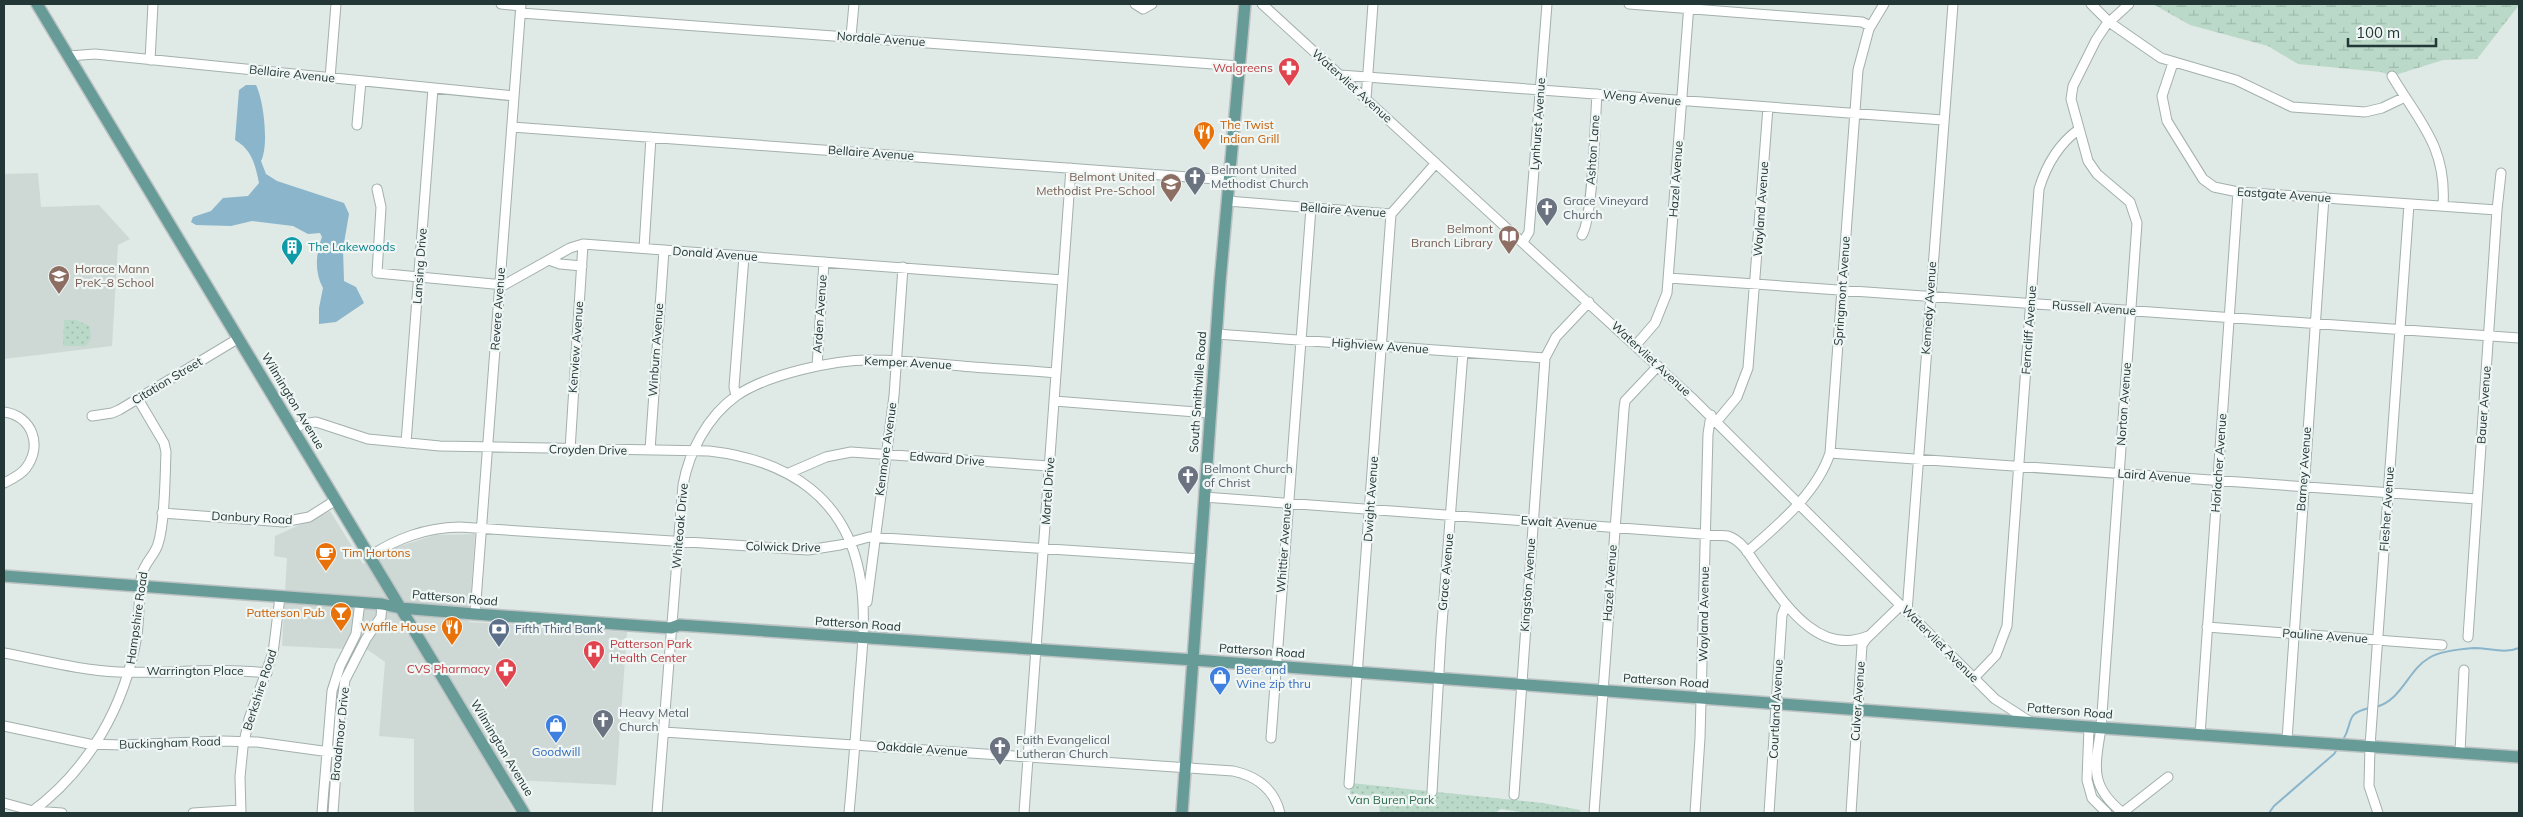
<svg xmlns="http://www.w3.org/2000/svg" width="2523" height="817" viewBox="0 0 2523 817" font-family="Mulish,sans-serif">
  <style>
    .built { fill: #ced9d6 }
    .wetland { fill: url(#wetland-marsh) }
    .park { fill: url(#park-dots) }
    .water { fill: #8bb5ca }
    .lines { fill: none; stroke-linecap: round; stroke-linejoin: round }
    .stream { stroke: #8bb5ca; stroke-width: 2 }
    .minor-casing { stroke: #a3b0ae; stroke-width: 11 }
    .major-casing { stroke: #bdc3c3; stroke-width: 14 }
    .minor { stroke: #fff; stroke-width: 9 }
    .major { stroke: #679b97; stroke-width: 11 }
    .labels { text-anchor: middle; stroke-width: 4.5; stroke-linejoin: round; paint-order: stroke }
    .street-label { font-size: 12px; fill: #223736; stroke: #eff6f4 }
    .health-label { font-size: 12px; fill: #be3a42; stroke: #eff6f4; text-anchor: end }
    .food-label { font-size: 12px; fill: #c56008; stroke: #eff6f4; text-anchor: start }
    .worship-label { font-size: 12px; fill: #5b616d; stroke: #eff6f4; text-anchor: start }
    .education-label { font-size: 12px; fill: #785e54; stroke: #eff6f4; text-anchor: end }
    .culture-label { font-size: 12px; fill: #0d838f; stroke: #eff6f4; text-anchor: start }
    .service-label { font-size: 12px; fill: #4e5e75; stroke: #eff6f4; text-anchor: start }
    .shop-label { font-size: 12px; fill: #366cbe; stroke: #eff6f4; text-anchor: start }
    .park-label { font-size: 12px; fill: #306b51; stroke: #eff6f4 }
  </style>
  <defs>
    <pattern id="wetland-marsh" width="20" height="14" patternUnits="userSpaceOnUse" patternTransform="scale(1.25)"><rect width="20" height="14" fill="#bad9c8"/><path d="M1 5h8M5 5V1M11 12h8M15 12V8" fill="none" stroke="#a0bbac"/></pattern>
    <pattern id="park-dots" width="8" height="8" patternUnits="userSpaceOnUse" patternTransform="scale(1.25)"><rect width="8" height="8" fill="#bad9c8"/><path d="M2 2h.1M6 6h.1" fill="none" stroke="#a0bbac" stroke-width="1.8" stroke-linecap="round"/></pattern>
  </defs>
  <rect width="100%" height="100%" fill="#dfe9e6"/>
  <path class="built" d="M38,173L41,207L99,205L130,239L118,245L112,346L4,359V174Z
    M330,511L363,564L394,548L435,535L475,534L469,622L627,632L616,785L495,779L515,813H414V739L379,736L385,662L368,650L282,646L287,558L274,556L275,536Z"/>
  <path class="wetland" d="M2153,4H2519V5L2477,59L2443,60L2392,76L2381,72L2298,64L2268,46L2190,25Z"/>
  <path class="park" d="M64,320H76L90,326L91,339L86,346H63Z
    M1351,783L1543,803L1580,810L1581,813H1526L1501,809L1495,813H1380L1378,796L1350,794Z"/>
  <path class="water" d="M246,85H256C264,101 269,146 261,161L266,174L277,181L344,203L349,214L343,249L344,281L356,287L364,303L336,322L319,324V308L323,288C314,272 316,253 322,237L320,233L308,234L293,226L252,221L231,226L196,225L191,222L193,217L211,211L223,198L248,196L259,183C255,164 252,150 235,140L239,90Z"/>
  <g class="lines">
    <path class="stream" d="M2376,707C2402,700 2408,670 2429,658C2439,651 2461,649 2474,648C2489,648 2504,654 2519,648
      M2343,740C2354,722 2344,714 2369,708
      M2269,813L2274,806L2334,754L2338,748"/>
    <g class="minor-casing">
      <path id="minor" d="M501,4L521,6
        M1135,4L1143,9L1152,4
        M1262,4L1692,398L1995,699L2029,721
        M1629,4L1862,22L1870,26
        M2091,4L2109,22L2161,58L2236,80L2292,107L2365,112L2382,108L2405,97
        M521,13L1240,66
        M851,36L854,4
        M69,56L95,54L514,96
        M150,60L153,4
        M2173,63L2162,96L2167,121L2203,179L2214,187L2238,192L2497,210
        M1340,75L1943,120
        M2392,76C2420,123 2447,147 2443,206
        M330,78L336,4
        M1366,99L1373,4
        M357,125L361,81
        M512,127L1229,180
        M377,189L381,207L377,273L504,285L570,248L583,244L1063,280
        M1227,201L1391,214L1436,163
        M1582,235C1593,218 1595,121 1597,94
        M1523,242L1529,232L1531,208L1547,4
        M644,248L651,137
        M549,260L560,264L582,266
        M1669,278L2519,338
        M1216,334L1545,358
        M1636,345L1655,323L1667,293L1689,4
        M817,366L824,262
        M736,396L734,387L744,256
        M1054,401L1209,413
        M4,412C32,416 43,445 26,468C21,475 12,479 4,483
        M92,416L112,413L119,410L239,338
        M1717,421L1737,397L1748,368L1768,107
        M294,429L303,424L316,422L368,439L440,446L709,451C788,460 849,498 861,583C866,617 862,654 859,689C856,730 853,772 849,813
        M406,443L433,88
        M570,450L583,244
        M650,450L664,250
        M1830,453L2477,499
        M789,473L826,457L851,452L1049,466
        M1204,497L1728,536C1742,541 1749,554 1757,566C1783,601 1817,657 1868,636
        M162,513L283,522L309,517L336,500
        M1747,552C1778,525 1817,493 1830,453L1858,70L1869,29L1884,4
        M370,556C398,538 425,528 459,527L808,550L840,545L869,537L1201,559
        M867,602L894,396L903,267
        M1907,612L1953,4
        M475,614L521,4
        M2207,627L2442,645
        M2468,637L2497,210L2501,173
        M4,653C42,660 79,670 118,672C168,674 217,667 267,673
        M1974,678L1996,655L2007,626L2039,189C2046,166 2059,144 2078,130
        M4,726L89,744L122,745L222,741L257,742L337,753
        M2089,727L2087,780L2092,798L2107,813
        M664,732L1233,771C1256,776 1274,789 1280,813
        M2200,735L2238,192
        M1271,738L1311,208
        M2287,740L2324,197
        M2460,752L2464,670
        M1349,784L1391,214
        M1432,792L1441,637L1463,352
        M1514,795L1545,358L1556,337L1589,302
        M4,803L33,811L62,813
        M30,813C89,770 125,706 137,635C140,615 138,593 142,574C145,562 155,555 158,544C165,523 165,476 166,452L164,443L138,399
        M193,813L241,810
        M241,813L240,777L243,747L249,719L273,653L280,597
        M322,813L332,691L340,666L356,634L360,602
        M333,813L340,715L345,680L366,639L381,617L382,604
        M657,813L683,485C689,452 707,417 736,396C768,374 836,359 874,360C903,360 933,364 962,366C993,369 1025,370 1056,373
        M1024,813L1071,168
        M1594,813L1624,409L1625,401L1658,366
        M1695,813L1700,738L1708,434L1711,415
        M1769,813L1782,615L1786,605
        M1851,813L1862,645L1866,639L1901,605
        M2122,813L2168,777
        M2123,813C2089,786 2095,767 2101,728L2137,223L2130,202L2097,174L2088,161L2071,99L2073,86L2096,40L2106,25L2129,4
        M2378,813L2369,786L2370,746L2409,204"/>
    </g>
    <g class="major-casing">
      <path id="major" d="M37,4L524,813
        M4,576L382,604L400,608L475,614L671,628L679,625L1194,660L2089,727L2519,757
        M1182,813L1220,282L1245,4"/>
    </g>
    <use href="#minor" class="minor"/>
    <use href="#major" class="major"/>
  </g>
  <defs>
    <g id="pharmacy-pin" transform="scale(1.125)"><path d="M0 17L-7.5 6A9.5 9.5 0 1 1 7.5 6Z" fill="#e0444e" stroke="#eff6f4"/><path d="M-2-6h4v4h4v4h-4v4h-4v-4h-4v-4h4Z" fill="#fff"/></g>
    <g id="restaurant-pin" transform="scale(1.125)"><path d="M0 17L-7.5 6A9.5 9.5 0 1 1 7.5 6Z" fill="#e8710a" stroke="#eff6f4"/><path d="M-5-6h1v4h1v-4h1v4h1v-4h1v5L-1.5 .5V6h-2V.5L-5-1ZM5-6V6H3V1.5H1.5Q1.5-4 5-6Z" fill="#fff"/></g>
    <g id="church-pin" transform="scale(1.125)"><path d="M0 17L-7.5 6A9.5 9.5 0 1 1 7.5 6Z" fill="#6b7280" stroke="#eff6f4"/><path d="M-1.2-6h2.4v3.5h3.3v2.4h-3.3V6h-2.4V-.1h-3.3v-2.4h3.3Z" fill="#fff"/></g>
    <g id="school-pin" transform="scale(1.125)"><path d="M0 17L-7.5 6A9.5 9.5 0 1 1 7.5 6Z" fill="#8d6e63" stroke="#eff6f4"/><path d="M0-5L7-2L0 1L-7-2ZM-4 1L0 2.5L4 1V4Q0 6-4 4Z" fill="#fff"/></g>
    <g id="library-pin" transform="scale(1.125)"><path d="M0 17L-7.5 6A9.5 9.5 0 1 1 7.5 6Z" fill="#8d6e63" stroke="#eff6f4"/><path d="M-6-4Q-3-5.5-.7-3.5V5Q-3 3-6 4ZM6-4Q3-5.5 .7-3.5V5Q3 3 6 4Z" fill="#fff"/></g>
    <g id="building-pin" transform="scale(1.125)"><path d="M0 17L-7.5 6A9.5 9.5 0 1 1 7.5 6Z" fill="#0f9aa8" stroke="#eff6f4"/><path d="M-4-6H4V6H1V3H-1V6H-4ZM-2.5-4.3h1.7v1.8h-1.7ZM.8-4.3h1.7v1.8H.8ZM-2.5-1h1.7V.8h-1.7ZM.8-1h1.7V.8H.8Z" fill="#fff"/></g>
    <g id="cafe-pin" transform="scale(1.125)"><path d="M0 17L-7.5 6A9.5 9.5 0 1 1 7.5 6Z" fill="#e8710a" stroke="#eff6f4"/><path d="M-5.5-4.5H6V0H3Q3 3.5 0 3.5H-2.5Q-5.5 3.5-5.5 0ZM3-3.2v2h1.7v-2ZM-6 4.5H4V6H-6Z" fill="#fff"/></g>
    <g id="bar-pin" transform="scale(1.125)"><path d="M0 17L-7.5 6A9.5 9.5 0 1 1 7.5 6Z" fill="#e8710a" stroke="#eff6f4"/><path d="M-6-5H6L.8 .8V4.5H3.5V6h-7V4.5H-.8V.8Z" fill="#fff"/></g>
    <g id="bank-pin" transform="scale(1.125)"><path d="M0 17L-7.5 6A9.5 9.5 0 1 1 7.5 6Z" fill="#5c6f8a" stroke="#eff6f4"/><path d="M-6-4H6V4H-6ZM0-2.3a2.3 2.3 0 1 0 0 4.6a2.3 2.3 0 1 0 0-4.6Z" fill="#fff"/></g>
    <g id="hospital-pin" transform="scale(1.125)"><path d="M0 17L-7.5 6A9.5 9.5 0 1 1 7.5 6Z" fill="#e0444e" stroke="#eff6f4"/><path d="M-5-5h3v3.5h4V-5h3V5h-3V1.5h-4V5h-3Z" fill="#fff"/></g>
    <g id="shop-pin" transform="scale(1.125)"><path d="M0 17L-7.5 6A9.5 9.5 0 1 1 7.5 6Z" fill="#3f7fe0" stroke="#eff6f4"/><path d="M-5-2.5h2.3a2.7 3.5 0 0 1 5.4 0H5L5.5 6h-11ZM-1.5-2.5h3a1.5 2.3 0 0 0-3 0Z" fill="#fff"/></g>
  </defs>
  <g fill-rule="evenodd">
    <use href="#pharmacy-pin" x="1289" y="68"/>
    <use href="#restaurant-pin" x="1204" y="132"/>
    <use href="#church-pin" x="1195" y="177"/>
    <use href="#school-pin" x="1171" y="184"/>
    <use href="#church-pin" x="1547" y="208"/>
    <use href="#library-pin" x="1509" y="236"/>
    <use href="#building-pin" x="292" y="247"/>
    <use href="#school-pin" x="59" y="276"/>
    <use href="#church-pin" x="1188" y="476"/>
    <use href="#cafe-pin" x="326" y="553"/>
    <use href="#bar-pin" x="341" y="613"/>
    <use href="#restaurant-pin" x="452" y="627"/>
    <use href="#bank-pin" x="499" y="629"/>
    <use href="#hospital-pin" x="594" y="651"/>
    <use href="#pharmacy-pin" x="506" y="669"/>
    <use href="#shop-pin" x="1220" y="677"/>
    <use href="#church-pin" x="603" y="720"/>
    <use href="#shop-pin" x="556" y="725"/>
    <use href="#church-pin" x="1000" y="747"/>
  </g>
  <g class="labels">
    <g class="street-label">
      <text transform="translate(881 39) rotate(4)" y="4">Nordale Avenue</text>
      <text transform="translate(292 74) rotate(6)" y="4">Bellaire Avenue</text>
      <text transform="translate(1352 86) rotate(42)" y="4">Watervliet Avenue</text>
      <text transform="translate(1642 98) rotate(5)" y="4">Weng Avenue</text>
      <text transform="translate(1538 124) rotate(-86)" y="4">Lynhurst Avenue</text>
      <text transform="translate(1593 150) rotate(-86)" y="4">Ashton Lane</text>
      <text transform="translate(871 153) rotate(4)" y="4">Bellaire Avenue</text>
      <text transform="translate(1676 179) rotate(-86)" y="4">Hazel Avenue</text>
      <text transform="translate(2284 195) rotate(4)" y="4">Eastgate Avenue</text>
      <text transform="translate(1761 209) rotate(-86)" y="4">Wayland Avenue</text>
      <text transform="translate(1343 210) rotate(4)" y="4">Bellaire Avenue</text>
      <text transform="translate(715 254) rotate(4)" y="4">Donald Avenue</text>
      <text transform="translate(420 266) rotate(-86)" y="4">Lansing Drive</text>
      <text transform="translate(1842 291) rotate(-86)" y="4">Springmont Avenue</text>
      <text transform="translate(1929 308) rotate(-86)" y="4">Kennedy Avenue</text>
      <text transform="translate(2094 308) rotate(4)" y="4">Russell Avenue</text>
      <text transform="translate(498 309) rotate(-86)" y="4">Revere Avenue</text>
      <text transform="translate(820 314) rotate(-86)" y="4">Arden Avenue</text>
      <text transform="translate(2029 330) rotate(-86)" y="4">Ferncliff Avenue</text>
      <text transform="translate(1380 346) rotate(4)" y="4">Highview Avenue</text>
      <text transform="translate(576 347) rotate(-86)" y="4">Kenview Avenue</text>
      <text transform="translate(656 350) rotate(-86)" y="4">Winburn Avenue</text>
      <text transform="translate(1651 359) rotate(43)" y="4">Watervliet Avenue</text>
      <text transform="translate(908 363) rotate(3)" y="4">Kemper Avenue</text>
      <text transform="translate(167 381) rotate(-31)" y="4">Citation Street</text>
      <text transform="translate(1198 392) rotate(-86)" y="4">South Smithville Road</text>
      <text transform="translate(293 401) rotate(59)" y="4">Wilmington Avenue</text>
      <text transform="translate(2124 404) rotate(-86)" y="4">Norton Avenue</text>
      <text transform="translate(2484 405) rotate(-86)" y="4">Bauer Avenue</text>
      <text transform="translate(886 449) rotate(-82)" y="4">Kenmore Avenue</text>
      <text transform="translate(588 450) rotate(1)" y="4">Croyden Drive</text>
      <text transform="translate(947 459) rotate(4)" y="4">Edward Drive</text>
      <text transform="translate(2219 463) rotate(-86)" y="4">Horlacher Avenue</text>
      <text transform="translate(2304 469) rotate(-86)" y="4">Barney Avenue</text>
      <text transform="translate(2154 476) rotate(4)" y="4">Laird Avenue</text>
      <text transform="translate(1048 491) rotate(-86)" y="4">Martel Drive</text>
      <text transform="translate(1371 499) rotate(-86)" y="4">Dwight Avenue</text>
      <text transform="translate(2387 509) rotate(-86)" y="4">Flesher Avenue</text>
      <text transform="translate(252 518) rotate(3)" y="4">Danbury Road</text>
      <text transform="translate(1559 523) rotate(4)" y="4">Ewalt Avenue</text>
      <text transform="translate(680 526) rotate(-85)" y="4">Whiteoak Drive</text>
      <text transform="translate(783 547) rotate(1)" y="4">Colwick Drive</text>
      <text transform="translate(1284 548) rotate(-86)" y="4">Whittier Avenue</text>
      <text transform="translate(1446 572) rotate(-85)" y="4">Grace Avenue</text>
      <text transform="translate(1610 583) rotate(-86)" y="4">Hazel Avenue</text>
      <text transform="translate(1528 585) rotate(-86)" y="4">Kingston Avenue</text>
      <text transform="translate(455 598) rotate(5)" y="4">Patterson Road</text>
      <text transform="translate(1704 614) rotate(-89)" y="4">Wayland Avenue</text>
      <text transform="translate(137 618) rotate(-82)" y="4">Hampshire Road</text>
      <text transform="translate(858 624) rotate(4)" y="4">Patterson Road</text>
      <text transform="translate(2325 636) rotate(4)" y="4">Pauline Avenue</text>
      <text transform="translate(1940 644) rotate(45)" y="4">Watervliet Avenue</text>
      <text transform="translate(1262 651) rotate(4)" y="4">Patterson Road</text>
      <text x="195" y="675">Warrington Place</text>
      <text transform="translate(1666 681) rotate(4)" y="4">Patterson Road</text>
      <text transform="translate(260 690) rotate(-72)" y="4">Berkshire Road</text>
      <text transform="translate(1858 701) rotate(-86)" y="4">Culver Avenue</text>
      <text transform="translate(1776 709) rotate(-87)" y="4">Courtland Avenue</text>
      <text transform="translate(2070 711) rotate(5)" y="4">Patterson Road</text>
      <text transform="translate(340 734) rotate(-84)" y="4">Broadmoor Drive</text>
      <text transform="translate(170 743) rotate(-2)" y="4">Buckingham Road</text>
      <text transform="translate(502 748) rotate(59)" y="4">Wilmington Avenue</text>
      <text transform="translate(922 749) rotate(4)" y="4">Oakdale Avenue</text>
    </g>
    <g class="health-label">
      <text x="1273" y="72">Walgreens</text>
      <text x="610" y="648" text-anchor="start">Patterson Park<tspan x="610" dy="14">Health Center</tspan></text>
      <text x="490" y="673">CVS Pharmacy</text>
    </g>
    <g class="food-label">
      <text x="1220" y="129">The Twist<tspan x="1220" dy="14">Indian Grill</tspan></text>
      <text x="342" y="557">Tim Hortons</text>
      <text x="325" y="617" text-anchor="end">Patterson Pub</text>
      <text x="436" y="631" text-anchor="end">Waffle House</text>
    </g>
    <g class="worship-label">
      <text x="1211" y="174">Belmont United<tspan x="1211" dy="14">Methodist Church</tspan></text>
      <text x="1563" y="205">Grace Vineyard<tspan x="1563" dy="14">Church</tspan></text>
      <text x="1204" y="473">Belmont Church<tspan x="1204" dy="14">of Christ</tspan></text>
      <text x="619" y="717">Heavy Metal<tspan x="619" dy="14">Church</tspan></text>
      <text x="1016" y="744">Faith Evangelical<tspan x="1016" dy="14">Lutheran Church</tspan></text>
    </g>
    <g class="education-label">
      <text x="1155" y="181">Belmont United<tspan x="1155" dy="14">Methodist Pre-School</tspan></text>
      <text x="1493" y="233">Belmont<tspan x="1493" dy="14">Branch Library</tspan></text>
      <text x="75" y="273" text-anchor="start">Horace Mann<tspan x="75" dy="14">PreK–8 School</tspan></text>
    </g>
    <g class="culture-label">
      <text x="308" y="251">The Lakewoods</text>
    </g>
    <g class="service-label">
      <text x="515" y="633">Fifth Third Bank</text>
    </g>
    <g class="shop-label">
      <text x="1236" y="674">Beer and<tspan x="1236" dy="14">Wine zip thru</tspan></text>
      <text x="556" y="756" text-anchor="middle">Goodwill</text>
    </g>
    <g class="park-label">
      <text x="1391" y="804">Van Buren Park</text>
    </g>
  </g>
  <rect width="2523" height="817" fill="none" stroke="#223736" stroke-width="10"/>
  <path d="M2348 38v8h88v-8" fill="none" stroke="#223736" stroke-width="2.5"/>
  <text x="2356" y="38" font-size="15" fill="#223736" stroke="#eff6f4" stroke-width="4" paint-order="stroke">100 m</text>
</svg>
